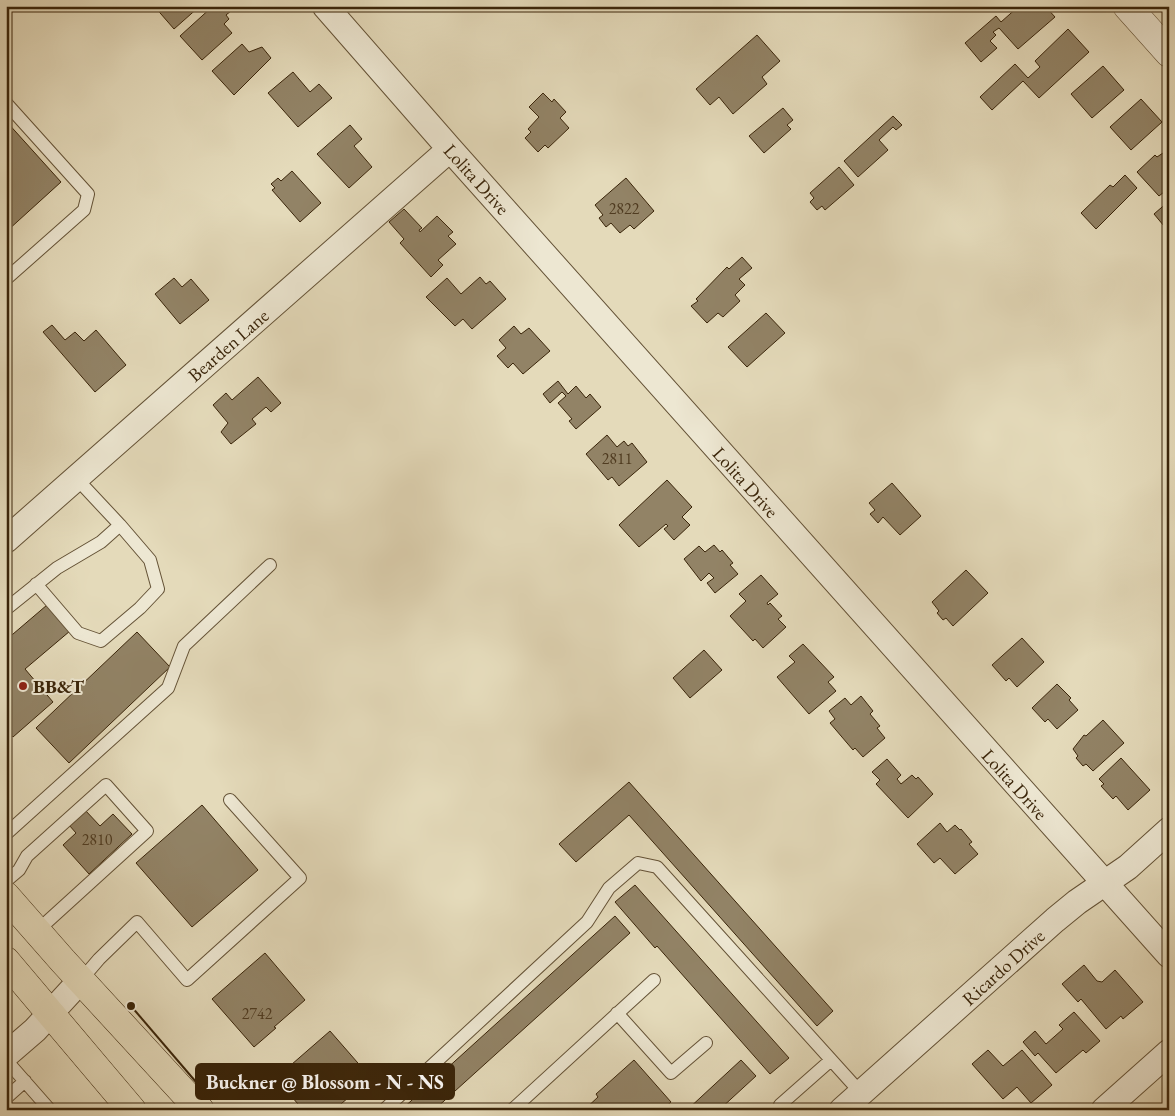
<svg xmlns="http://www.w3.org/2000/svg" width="1175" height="1116" viewBox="0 0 1175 1116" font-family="'EB Garamond',serif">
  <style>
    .building { fill: #928366; stroke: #3a250a }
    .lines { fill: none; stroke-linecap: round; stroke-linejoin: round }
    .service-casing { stroke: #645236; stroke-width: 14 }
    .minor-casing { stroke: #645236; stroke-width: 27 }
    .tertiary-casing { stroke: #645236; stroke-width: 29 }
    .primary-casing { stroke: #3a250a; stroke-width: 29 }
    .service { stroke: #ede7d2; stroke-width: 12 }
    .minor { stroke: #ede7d2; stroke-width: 25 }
    .tertiary { stroke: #ede7d2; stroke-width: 28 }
    .primary { stroke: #e4daba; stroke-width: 28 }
    .poi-dot { fill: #8f2418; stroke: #ede7d2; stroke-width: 2 }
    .labels { text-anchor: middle; stroke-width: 4; stroke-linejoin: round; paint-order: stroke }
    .number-label { font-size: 16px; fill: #503c21 }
    .street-label { font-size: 19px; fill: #3a250a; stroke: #ede7d2 }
    .poi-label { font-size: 19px; font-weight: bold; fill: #3a250a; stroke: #ede7d2; text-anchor: start }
    .leader { fill: none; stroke: #3a250a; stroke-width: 2 }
    .callout-dot { fill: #3a250a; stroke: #ede7d2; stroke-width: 2 }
    .callout { fill: #3a250a; stroke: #3a250a; stroke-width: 2 }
    .callout-label { font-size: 20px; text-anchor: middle; font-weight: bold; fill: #fff }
  </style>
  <rect width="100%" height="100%" fill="#e4daba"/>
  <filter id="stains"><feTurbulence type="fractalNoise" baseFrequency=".004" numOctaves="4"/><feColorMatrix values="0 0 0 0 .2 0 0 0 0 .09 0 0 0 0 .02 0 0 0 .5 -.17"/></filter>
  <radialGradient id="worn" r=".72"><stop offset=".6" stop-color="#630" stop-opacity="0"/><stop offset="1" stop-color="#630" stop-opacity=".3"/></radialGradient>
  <path class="building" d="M154,6H200L174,29Z
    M213,6H226L231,11L226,15L229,19L224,24L232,33L202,60L180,36Z
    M1019,6H1045L1055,17L1018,49L999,28L993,32L996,35L990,41L997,48L981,62L965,43L996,16L1001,22Z
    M1068,29L1089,52L1039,98L1023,81L992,110L980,97L1015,64L1028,78L1040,67L1035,61Z
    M757,35L780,61L762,77L767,84L733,114L719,97L710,105L696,89Z
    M242,44L249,52L262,47L271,58L234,95L212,71Z
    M1103,66L1124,90L1092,118L1071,94Z
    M293,72L310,92L319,84L332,98L298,127L268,93Z
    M543,93L552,102L554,99L566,112L560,118L569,128L548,148L545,145L538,152L525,138L531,132L528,129L539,117L529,107Z
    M1141,99L1162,122L1131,150L1110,127Z
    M783,108L793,120L787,125L791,129L764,153L749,136Z
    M893,116L902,125L896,130L893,127L879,140L888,150L858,177L844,161Z
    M6,121L61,182L7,231L6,230Z
    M350,125L362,139L354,146L372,167L349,188L317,154Z
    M1169,149V188L1159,196L1137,172L1155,155L1157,157Z
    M839,167L854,185L825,210L822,206L817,210L810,202L814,198L810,193Z
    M292,171L321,203L300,222L272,190L275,188L271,184L278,178L281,181Z
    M1125,175L1137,188L1096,229L1081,213L1110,185L1113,187Z
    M626,178L654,211L634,229L630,225L620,233L611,223L606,227L599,218L603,215L595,205Z
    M1169,201V232L1154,214Z
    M404,209L422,228L419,230L420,232L437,216L453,232L448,236L456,244L438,260L443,265L431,277L400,243L404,239L389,222Z
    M742,257L752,268L739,279L745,285L735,295L740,301L723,317L718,313L707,323L691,306L698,301L696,299L727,267L729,269Z
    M480,277L486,284L490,281L506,299L472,329L463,319L455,326L426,297L447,278L461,294Z
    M174,278L182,287L191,279L209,300L180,324L155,294Z
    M766,313L785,333L747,367L728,347Z
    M52,325L65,340L75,332L84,341L96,330L126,365L95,392L43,332Z
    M514,326L521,334L529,328L550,351L523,374L513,363L508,368L497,356L506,348L499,340Z
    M258,377L281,403L271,412L266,407L252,419L256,424L231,444L221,432L228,423L213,405L226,393L232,400Z
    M558,381L568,394L576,386L586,398L590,394L601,407L576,429L569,421L572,419L558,403L566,396L562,392L550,403L543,394Z
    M607,435L617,447L624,441L628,446L632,443L647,462L619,486L612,477L608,480L586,454Z
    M667,480L692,507L682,517L690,525L674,540L664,529L668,526L666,524L639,547L619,525Z
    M892,483L921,516L900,535L883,517L878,523L870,514L875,510L869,503Z
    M714,545L720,552L722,550L733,563L730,565L738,574L715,593L707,583L714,578L709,573L701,581L684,559L699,546L705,552Z
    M966,570L988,593L953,626L946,618L943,620L937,613L939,611L932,602Z
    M761,575L778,594L767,603L768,605L770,603L782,616L778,619L786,627L763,648L755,639L753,641L730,616L746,601L739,594Z
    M47,605L70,631L25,669L53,702L13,737L6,730V640Z
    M137,632L170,667L69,763L36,728Z
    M1022,638L1044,662L1017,687L1009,678L1006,681L992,665Z
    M803,644L834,677L828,682L836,691L809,714L777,677L795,662L789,656Z
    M704,650L722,670L690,698L673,678Z
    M1057,684L1071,698L1069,700L1078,710L1057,729L1048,719L1045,722L1032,708Z
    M861,696L873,711L870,714L880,726L877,728L885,738L863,757L855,748L853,750L830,723L835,719L829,711L845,698L851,705Z
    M1103,720L1124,743L1093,771L1086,764L1083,766L1076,758L1078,756L1073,749L1084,735L1086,736Z
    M1121,758L1150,790L1128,810L1116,796L1113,799L1101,786L1104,784L1099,779Z
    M887,759L901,775L897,779L901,784L912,775L916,779L918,777L933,794L908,818L876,784L880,780L872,772Z
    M629,782L833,1011L817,1026L629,815L576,862L559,844Z
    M202,805L258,870L192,927L136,863Z
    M85,810L100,826L113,814L132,834L89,874L63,845L76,833L69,825Z
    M940,823L947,832L955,825L960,830L961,829L972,842L969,844L978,854L955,874L940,858L934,863L917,844Z
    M635,885L789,1058L770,1074L657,946L655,948L615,902Z
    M615,916L630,933L434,1110H401Z
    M265,953L305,1000L274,1027L276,1028L254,1047L212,999Z
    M1084,965L1097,981L1102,982L1115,970L1143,1002L1123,1019L1121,1016L1106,1029L1081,999L1078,1002L1062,984Z
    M1074,1012L1100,1041L1086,1053L1083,1050L1056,1073L1038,1053L1035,1056L1023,1042L1035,1031L1046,1044L1063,1029L1059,1025Z
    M330,1031L371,1078L334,1110H303L276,1078Z
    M988,1050L1003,1066L1022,1050L1052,1085L1031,1103L1017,1087L1003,1099L972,1064Z
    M634,1060L671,1102L662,1110H584L598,1097L596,1094Z
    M741,1060L756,1076L719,1110H687Z"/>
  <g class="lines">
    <g class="service-casing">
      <path id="service" d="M6,103L88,194L84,210L6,279
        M36,584L78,633L101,641L140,608L158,589L150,560L120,525
        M6,609L57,568L101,542L120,525L77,479
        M6,834L168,688L184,646L270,565
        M6,881L19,870L27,856L106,785L147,831L37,931
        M81,980L99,959L137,922L187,980L300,878L230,800
        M617,1013L671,1073L706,1043
        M6,1060L50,1110
        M6,1098L25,1081
        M780,1105L831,1060
        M384,1110L587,922L609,888L638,863L657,867L861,1093
        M512,1110L654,980"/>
    </g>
    <g class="minor-casing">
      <path id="minor" d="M325,6L450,149L1169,955
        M6,540L450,149
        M6,1055L35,1030L81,980
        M842,1110L1055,920L1077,902L1128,867L1169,830
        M1104,1110L1169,1052"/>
    </g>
    <g class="tertiary-casing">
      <path id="tertiary" d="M1127,6L1169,53"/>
    </g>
    <g class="primary-casing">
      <path id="primary" d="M6,896L63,961L200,1110
        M6,961L132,1110"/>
    </g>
    <use href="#service" class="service"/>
    <use href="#minor" class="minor"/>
    <use href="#tertiary" class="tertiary"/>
    <use href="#primary" class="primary"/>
  </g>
  <circle class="poi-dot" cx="23" cy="686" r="5"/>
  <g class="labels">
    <g class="number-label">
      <text x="624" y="214">2822</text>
      <text x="617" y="464">2811</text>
      <text x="97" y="845">2810</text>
      <text x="257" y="1019">2742</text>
    </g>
    <g class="street-label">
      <text transform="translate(477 179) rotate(48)" y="7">Lolita Drive</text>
      <text transform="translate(228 345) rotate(-41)" y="7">Bearden Lane</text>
      <text transform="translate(746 482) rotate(48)" y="7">Lolita Drive</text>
      <text transform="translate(1015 784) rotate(48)" y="7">Lolita Drive</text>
      <text transform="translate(1003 967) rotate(-42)" y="7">Ricardo Drive</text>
    </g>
    <g class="poi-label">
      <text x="33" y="693">BB&amp;T</text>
    </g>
  </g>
  <path class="leader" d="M131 1006L196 1082"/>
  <circle class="callout-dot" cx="131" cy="1006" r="5"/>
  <rect class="callout" x="196" y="1064" width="258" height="35" rx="5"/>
  <g class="callout-label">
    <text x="325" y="1089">Buckner @ Blossom - N - NS</text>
  </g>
  <rect width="1175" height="1116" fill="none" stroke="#e4daba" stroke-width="25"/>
  <rect x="8" y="8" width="1160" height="1101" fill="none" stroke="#3a250a" stroke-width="2.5"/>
  <rect x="12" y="12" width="1150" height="1091" fill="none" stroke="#3a250a"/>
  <rect width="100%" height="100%" filter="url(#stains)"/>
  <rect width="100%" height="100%" fill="url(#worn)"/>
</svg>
